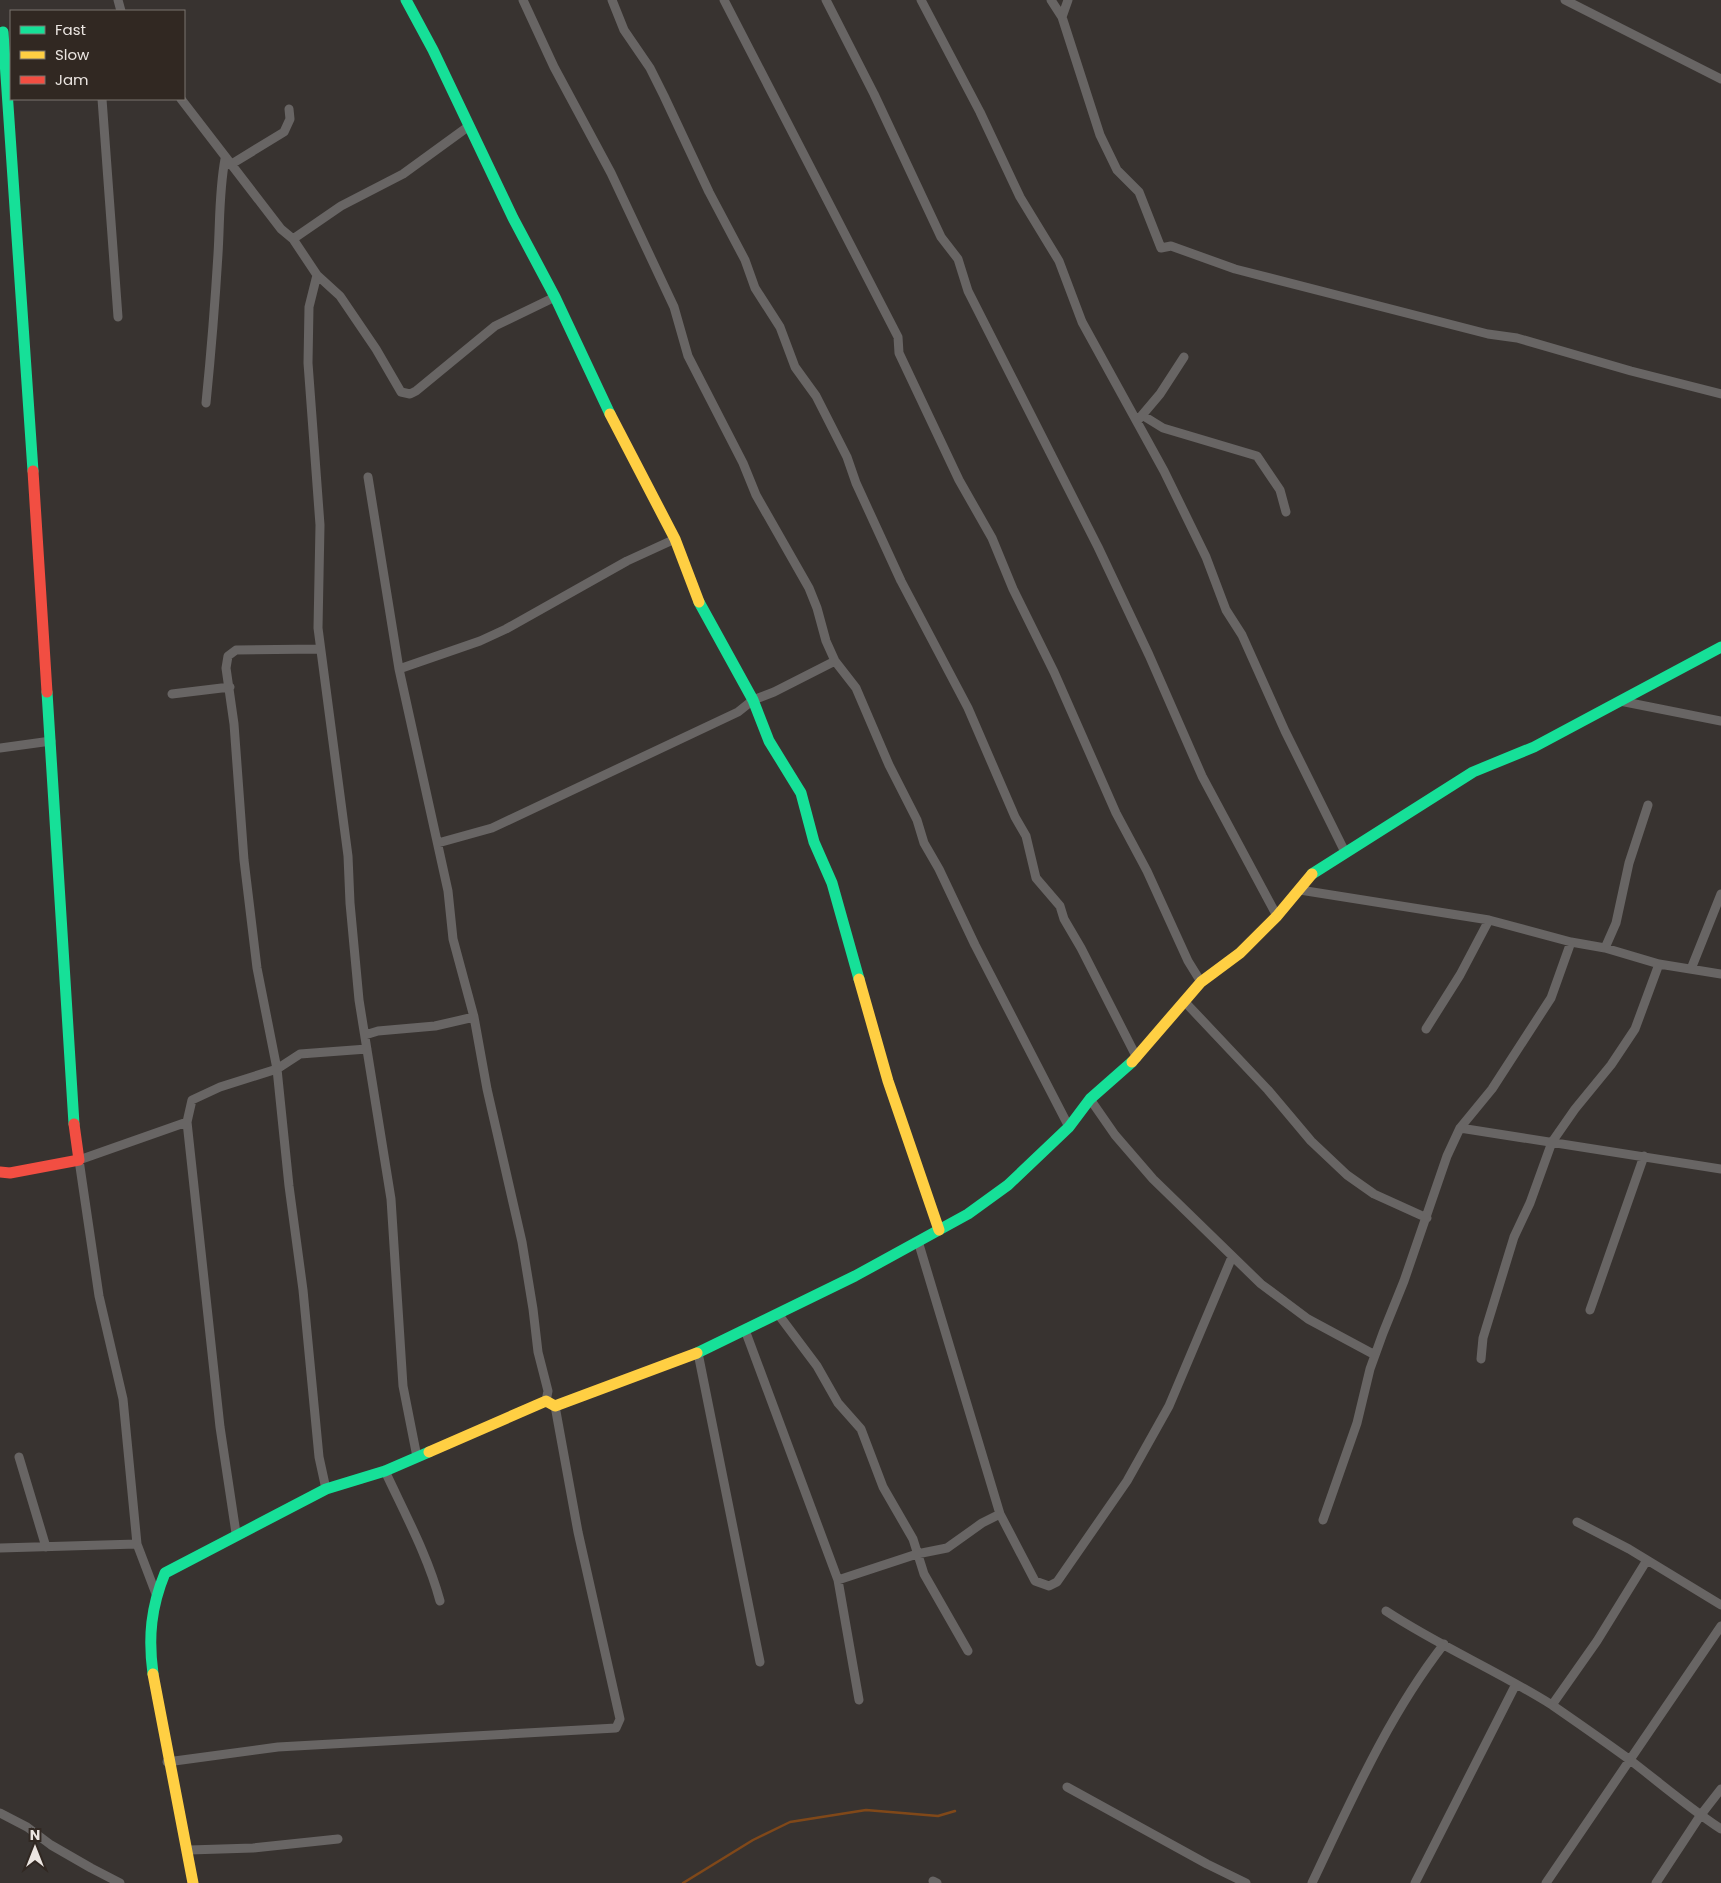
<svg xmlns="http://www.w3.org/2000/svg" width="1721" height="1883" viewBox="0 0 1721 1883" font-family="Poppins,sans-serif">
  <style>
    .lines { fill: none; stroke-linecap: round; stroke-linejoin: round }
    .stream { stroke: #804819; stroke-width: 2.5 }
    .street { stroke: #686564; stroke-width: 9 }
    .fast { stroke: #16e098; stroke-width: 11 }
    .slow { stroke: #ffcf43; stroke-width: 11 }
    .jam { stroke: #f24e42; stroke-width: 11 }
  </style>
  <rect width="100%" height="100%" fill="#383330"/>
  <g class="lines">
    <path class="stream" d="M683,1883L753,1840L790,1822L866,1810L938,1816L955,1811"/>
    <path class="street" d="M118,0L121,11
      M523,0L554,67L611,173L674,307L688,356L743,463L756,495L809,588L817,608L826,641L835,661L856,688L889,765L917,820L924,843L939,869L975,945L1069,1127
      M612,0L624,30L650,68L664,96L709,192L745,260L755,288L780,327L795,367L816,396L847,457L856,483L901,581L968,708L1015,817L1026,836L1036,878L1060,906L1064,919L1081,948L1137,1058
      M724,0L898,337L899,353L959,480L992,538L1013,589L1054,672L1116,813L1147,871L1188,961L1201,982
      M826,0L874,94L941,237L958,259L968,291L1098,547L1149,655L1202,776L1277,916
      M921,0L980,112L1020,197L1059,261L1082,322L1164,471L1206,557L1226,610L1242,635L1285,731L1345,852
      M1051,0L1062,17
      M1068,0L1062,17L1100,135L1117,170L1139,192L1161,248L1171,246L1235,269L1488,334L1517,338L1631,371L1721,394
      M1565,0L1721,79
      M102,99L118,317
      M181,99L281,229L293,239L317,275L340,296L376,349L401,392L410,394L416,391L495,326L555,297
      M230,165L284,132L290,119L289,109
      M293,239L341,206L403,174L469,126
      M317,275L309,307L308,363L320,525L318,628L348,856L350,903L359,1000L391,1199L403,1386L417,1457
      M206,403C211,353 215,304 218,254C220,222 219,191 225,159
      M1142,415L1163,428L1257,456L1280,490L1286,512
      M1138,420L1160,394L1184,357
      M368,477L399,669
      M320,649L236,650L228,656L226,668L234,724L244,860L257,968L277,1069L289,1186L303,1290L319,1457L326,1489
      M172,694L230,687
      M1620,701L1721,721
      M0,748L51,741
      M438,843L492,828L738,712L753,700L774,692L835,661
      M1300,890L1489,920L1571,942L1605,948L1659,964L1721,974
      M1605,948L1616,923L1629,863L1648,805
      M1691,969L1721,894
      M1184,1001L1268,1090L1311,1141L1347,1175L1374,1194L1427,1218
      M1426,1029L1460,975L1489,920
      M365,1035L378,1031L435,1026L474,1017
      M1090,1099L1115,1135L1153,1179L1261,1284L1308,1319L1375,1355
      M187,1122L220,1427L236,1533
      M1460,1128L1721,1169
      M1590,1310L1644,1156
      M778,1314L817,1366L838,1403L861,1429L883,1487L913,1539L924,1574L968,1651
      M745,1330L838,1580L859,1700
      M698,1353L760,1662
      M1481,1359L1483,1338L1514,1237L1530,1203L1552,1142L1575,1109L1611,1065L1635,1029L1659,964
      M546,1401L548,1391L538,1352L533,1309L522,1242L487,1089L474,1017L453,939L448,891L399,669L480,641L506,629L627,561L675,539
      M19,1457L46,1547
      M385,1471C405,1514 428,1556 440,1601
      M1000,1514L1035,1581L1049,1586L1057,1582L1127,1481L1169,1406L1232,1257
      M1323,1520L1357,1423L1370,1369L1383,1333L1404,1281L1447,1156L1460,1128L1492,1089L1551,998L1571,942
      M1577,1522L1629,1549L1721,1605
      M0,1548L137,1544
      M838,1580L917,1554L947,1548L982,1523L1000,1514L918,1241
      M156,1594L137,1544L123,1399L99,1296L79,1160L187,1122L192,1100L220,1087L277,1069L300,1054L367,1049
      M1386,1611C1439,1646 1498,1671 1552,1705C1578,1723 1604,1741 1630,1760C1660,1783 1689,1808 1721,1829
      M1552,1705L1597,1641L1647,1560
      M167,1762L278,1747L616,1728L620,1719L578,1532L555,1406
      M1067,1787L1207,1864L1246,1883
      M0,1813L27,1827L51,1845L91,1868L120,1883
      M189,1850L253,1848L338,1839
      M933,1881L937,1883
      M1312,1883C1351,1801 1388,1716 1444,1644
      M1415,1883L1516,1684
      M1546,1883L1721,1626
      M1656,1883L1700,1816L1721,1789"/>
    <path class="fast" d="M406,0L433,50L513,218L555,297L610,414
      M3,32L33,471
      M699,602L753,700L769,741L801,793L814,842L832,883L859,979
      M47,692L74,1124
      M1312,874L1473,772L1534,747L1721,647
      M697,1353L855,1276L968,1214L1008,1185L1069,1127L1090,1099L1132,1062
      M153,1674C148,1637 151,1607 165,1573L326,1489L385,1471L429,1452"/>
    <path class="slow" d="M610,414L675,539L699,602
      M859,979L888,1081L939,1230
      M1132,1062L1201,982L1240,953L1277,916L1312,874
      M429,1452L546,1401L555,1406L697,1353
      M153,1674L193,1883"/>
    <path class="jam" d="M33,471L47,692
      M0,1172L10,1173L79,1160L74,1124"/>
  </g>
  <rect x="10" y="10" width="175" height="90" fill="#312822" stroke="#7b746e"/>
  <rect x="20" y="26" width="25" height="8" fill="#16e098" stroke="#7b746e"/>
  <text x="55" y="35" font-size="15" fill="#ebe5e1">Fast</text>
  <rect x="20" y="51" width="25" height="8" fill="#ffcf43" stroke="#7b746e"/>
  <text x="55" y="60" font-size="15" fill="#ebe5e1">Slow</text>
  <rect x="20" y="76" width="25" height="8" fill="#f24e42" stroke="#7b746e"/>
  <text x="55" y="85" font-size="15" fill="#ebe5e1">Jam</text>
  <g transform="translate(35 1848)" stroke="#312822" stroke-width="4" paint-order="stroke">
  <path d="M0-4L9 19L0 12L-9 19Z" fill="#ebe5e1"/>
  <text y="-8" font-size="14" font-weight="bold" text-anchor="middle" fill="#ebe5e1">N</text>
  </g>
</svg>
